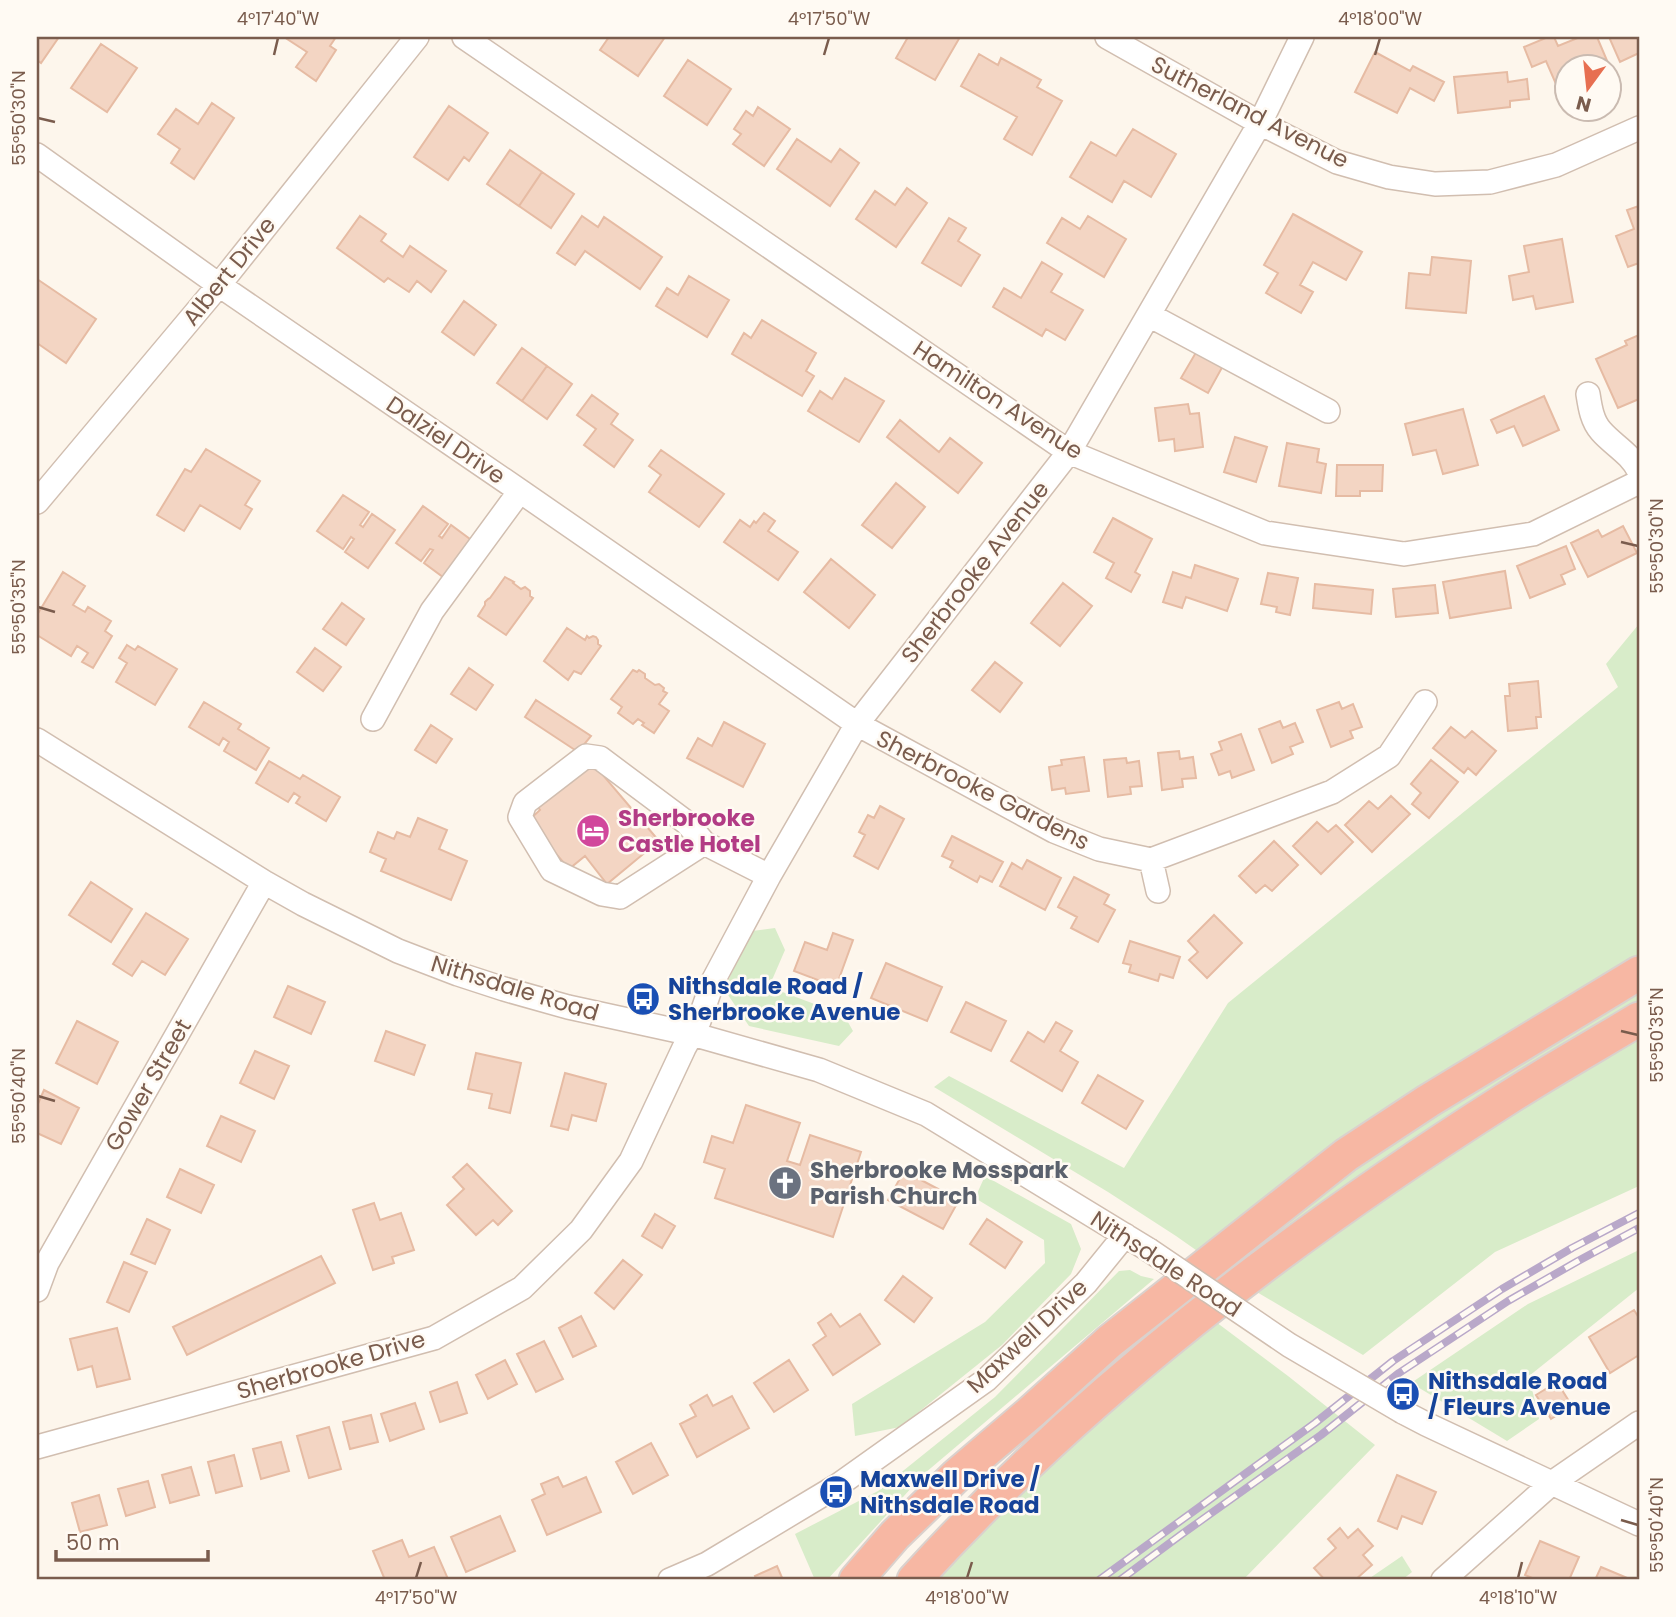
<svg xmlns="http://www.w3.org/2000/svg" width="1676" height="1617" viewBox="0 0 1676 1617" font-family="Poppins,sans-serif">
  <style>
    .green { fill: #d8ecc9 }
    .building { fill: #f3d5c3; stroke: #e6bba3; stroke-width: 2 }
    .lines { fill: none; stroke-linecap: round; stroke-linejoin: round }
    .minor-casing { stroke: #d1beb0; stroke-width: 26 }
    .highway-casing { stroke: #dad1cd; stroke-width: 37 }
    .minor { stroke: #fff; stroke-width: 23 }
    .highway { stroke: #f7b7a3; stroke-width: 33 }
    .rail-casing { stroke: #b9a8c9; stroke-width: 8 }
    .rail { stroke: #fffaf3; stroke-width: 5; stroke-dasharray: 16; stroke-linecap: butt }
    .minor-bridge-casing { stroke: #d1beb0; stroke-width: 26; stroke-linecap: butt }
    .minor-bridge { stroke: #fff; stroke-width: 23 }
    .ticks { fill: none; stroke: #7a5c4d; stroke-width: 2.5 }
    .labels { text-anchor: middle; stroke-width: 5; stroke-linejoin: round; paint-order: stroke }
    .street-label { font-size: 23px; fill: #7a5c4d; stroke: #fffaf3 }
    .hotel-label { font-size: 23px; font-weight: bold; fill: #b23c85; stroke: #fffaf3; text-anchor: start }
    .transit-label { font-size: 23px; font-weight: bold; fill: #164399; stroke: #fffaf3; text-anchor: start }
    .worship-label { font-size: 23px; font-weight: bold; fill: #5b616d; stroke: #fffaf3; text-anchor: start }
    .neatline { fill: none; stroke: #7a5c4d; stroke-width: 2.5 }
    .ticks-label { font-size: 18px; text-anchor: middle; fill: #7a5c4d }
  </style>
  <rect width="100%" height="100%" fill="#fdf6ec"/>
  <path class="green" d="M1639,624V1186L1495,1252L1363,1355L1250,1288L1176,1236L1108,1192L934,1087L949,1076L1124,1168L1228,1003L1618,687L1606,664Z
    M775,928L785,950L769,987L844,1015L853,1031L839,1046L749,1026L724,989L752,931Z
    M985,1176L1071,1224L1081,1249L1071,1274L1002,1345L900,1427L855,1436L852,1404L985,1322L1045,1263L1044,1240L975,1198Z
    M1639,1250V1288L1529,1376L1539,1419L1507,1441L1411,1383L1528,1304Z
    M1130,1270L1141,1276L1154,1279L925,1473L827,1580H815L795,1534L878,1491L995,1397L1119,1271Z
    M1212,1319L1288,1376L1375,1445L1243,1580H925L1031,1471Z
    M1402,1556L1412,1572L1402,1580H1367Z"/>
  <path class="building" d="M37,37H59L41,63L37,60Z
    M284,37H336L330,46L336,50L316,81L296,67L307,52Z
    M609,37H665L638,76L600,50Z
    M908,37H960L935,80L896,58Z
    M1548,37H1554L1558,46L1580,37H1597L1608,63L1599,66H1568V87L1559,91L1546,61L1532,67L1524,47Z
    M1609,37H1639V53L1620,62Z
    M101,44L137,68L107,112L71,88Z
    M1375,52L1410,71L1413,66L1444,82L1434,101L1410,88L1397,113L1355,92Z
    M979,54L998,65L1001,58L1041,80L1037,87L1062,101L1032,155L1004,139L1017,117L961,86Z
    M688,60L731,89L707,125L664,96Z
    M1507,72L1508,82L1527,79L1529,99L1510,101V107L1458,113L1454,77Z
    M212,103L234,118L194,179L171,163L180,149L158,134L176,109L198,124Z
    M449,106L488,133L469,161L464,157L448,180L414,157Z
    M758,107L790,129L764,166L733,144L741,134L734,129L746,111L753,116Z
    M1133,129L1176,154L1151,197L1124,181L1112,202L1070,177L1091,142L1116,156Z
    M797,139L831,162L840,149L859,163L830,206L777,169Z
    M510,150L542,172L519,206L487,184Z
    M542,172L574,194L551,228L519,206Z
    M907,188L927,203L896,247L856,219L875,191L895,205Z
    M1639,206V263L1628,267L1616,236L1634,229L1627,210Z
    M1293,214L1362,252L1346,280L1313,262L1300,285L1313,292L1301,313L1266,293L1278,273L1264,265Z
    M360,216L386,234L381,241L403,257L410,246L446,271L431,292L417,281L409,292L388,278L384,282L337,248Z
    M582,216L598,227L604,217L662,257L640,289L585,251L575,265L557,253Z
    M1088,216L1126,239L1104,277L1047,243L1062,218L1080,229Z
    M949,218L966,228L958,241L980,255L961,286L922,263Z
    M1562,239L1573,302L1536,309L1533,296L1513,300L1509,276L1529,272L1524,246Z
    M1432,257L1471,261L1466,313L1406,308L1409,273L1430,275Z
    M1042,262L1062,274L1051,292L1083,310L1065,340L1046,329L1042,336L993,307L1004,288L1021,298Z
    M689,276L729,300L707,337L656,306L667,288L678,295Z
    M37,279L96,319L66,363L37,343Z
    M464,301L496,325L474,355L442,332Z
    M762,320L816,353L806,371L814,376L802,396L732,354L744,333L751,338Z
    M1639,335V399L1618,408L1596,359L1627,345L1625,341Z
    M522,348L547,366L522,401L497,383Z
    M1198,349L1224,364L1208,393L1181,378Z
    M547,366L572,384L547,419L522,401Z
    M845,378L884,401L859,442L808,411L820,391L832,399Z
    M592,395L618,414L611,424L633,440L614,467L584,445L596,429L577,415Z
    M1544,396L1559,430L1523,446L1514,426L1497,433L1491,420Z
    M1188,404L1190,414L1199,413L1203,447L1175,451L1174,439L1159,441L1155,408Z
    M1463,409L1478,465L1443,474L1436,450L1413,455L1405,424Z
    M900,420L939,452L950,438L982,463L958,493L887,437Z
    M1235,437L1267,447L1256,482L1224,472Z
    M1287,443L1319,449L1317,462L1326,464L1321,493L1279,486Z
    M206,449L260,481L245,505L252,509L240,529L200,505L184,531L157,515L185,469L191,472Z
    M661,450L724,494L699,527L649,492L661,475L649,466Z
    M1337,465H1383L1382,491H1360V496H1336Z
    M896,483L925,507L892,548L862,525Z
    M343,495L369,512L360,525L363,527L372,514L395,530L368,568L345,552L354,539L351,537L343,549L317,531Z
    M423,506L448,524L439,536L442,538L451,525L474,542L447,580L424,563L433,550L430,549L421,561L396,543Z
    M764,513L775,521L768,531L798,552L778,580L724,542L740,520L750,527L754,521L756,523Z
    M1113,518L1152,539L1135,572L1140,575L1131,592L1106,578L1114,563L1094,552Z
    M1623,526L1637,553L1588,577L1571,543L1598,530L1602,537Z
    M1566,546L1575,569L1561,575L1565,584L1530,598L1517,566Z
    M831,559L875,595L849,628L804,592Z
    M1195,565L1238,579L1227,611L1186,597L1182,608L1163,602L1173,572L1191,578Z
    M1505,571L1511,608L1450,618L1443,582Z
    M63,572L85,586L73,605L85,612L88,607L111,621L105,631L112,636L93,668L82,662L88,653L77,646L71,656L37,635V615Z
    M1268,573L1298,578L1290,615L1276,612L1277,607L1261,604Z
    M505,577L514,582L513,583L521,589L525,587L530,591V596L533,598L506,635L478,616L485,605V602L488,599L490,598Z
    M1063,583L1092,606L1060,646L1031,623Z
    M1315,584L1373,590L1371,614L1313,608Z
    M1435,585L1438,613L1396,617L1393,589Z
    M342,603L364,619L346,645L323,629Z
    M567,628L585,640L587,636L589,638L593,636L596,637L598,640V644L601,646L581,674L574,671L568,680L544,661Z
    M127,645L135,650L138,646L177,669L155,705L116,682L127,663L119,658Z
    M315,648L341,667L323,691L297,672Z
    M995,662L1022,683L1000,712L972,690Z
    M469,668L493,685L476,710L451,694Z
    M633,670L637,672L639,670L645,674V678L655,685L659,684L664,688L663,691L667,693L659,704L669,711L654,733L642,725L644,723L638,719L633,724L618,713L622,707L611,699Z
    M1538,681L1541,717H1536L1537,728L1508,731L1505,696H1510L1509,684Z
    M536,700L591,736L578,752L525,717Z
    M204,702L241,724L238,729L269,748L256,770L224,751L229,742L223,738L219,745L189,727Z
    M1339,702L1342,709L1353,704L1362,727L1350,731L1353,738L1331,747L1317,710Z
    M1280,721L1283,728L1295,723L1303,742L1290,747L1293,754L1272,763L1259,729Z
    M724,722L765,744L743,787L687,758L698,738L712,746Z
    M431,725L452,739L436,763L415,750Z
    M1451,727L1465,738L1472,731L1496,751L1476,775L1468,768L1464,773L1433,748Z
    M1241,734L1254,770L1232,778L1230,771L1219,775L1211,754L1222,750L1219,742Z
    M1179,751L1180,759L1193,757L1196,778L1182,779L1183,787L1162,790L1158,753Z
    M1084,757L1089,791L1066,794L1065,788L1052,790L1049,767L1062,765L1061,760Z
    M1126,758L1127,763L1139,761L1142,786L1130,787L1131,794L1108,797L1104,760Z
    M1431,760L1458,782L1429,818L1412,804L1421,793L1411,784Z
    M269,761L300,779L303,775L340,797L326,821L296,803L300,797L294,793L288,802L256,783Z
    M591,761L659,841L607,884L585,856L569,869L528,821L540,810L537,806Z
    M1391,796L1410,814L1372,852L1345,825L1369,801L1378,809Z
    M880,806L904,819L878,869L854,856L865,835L859,832L868,815L874,818Z
    M418,818L447,830L439,849L467,861L451,900L381,871L386,859L370,852L378,832L394,839L397,832L410,837Z
    M1317,822L1328,832L1336,825L1353,842L1321,874L1293,846Z
    M952,836L1003,862L992,882L980,876L977,882L950,867L953,861L942,856Z
    M1274,841L1298,865L1272,891L1265,885L1256,893L1239,876Z
    M1027,860L1061,878L1045,910L1000,886L1012,863L1022,869Z
    M1074,877L1109,895L1104,904L1115,910L1098,942L1071,928L1077,917L1058,907Z
    M91,882L132,909L111,942L69,915Z
    M146,913L188,939L165,975L142,961L132,976L113,964Z
    M1214,915L1242,943L1207,978L1189,960L1198,952L1188,941Z
    M833,933L853,940L836,987L794,971L805,942L827,950Z
    M1130,941L1180,957L1173,978L1160,974L1158,981L1129,972L1131,965L1123,963Z
    M886,963L942,987L927,1021L871,998Z
    M288,986L325,1002L311,1034L274,1017Z
    M966,1002L1006,1021L991,1051L951,1032Z
    M77,1021L118,1042L97,1084L56,1063Z
    M1056,1022L1072,1031L1060,1051L1078,1062L1062,1091L1011,1061L1028,1032L1044,1042Z
    M386,1031L425,1045L414,1075L375,1061Z
    M255,1051L289,1066L274,1099L240,1083Z
    M476,1053L521,1063L510,1113L489,1108L492,1094L468,1089Z
    M565,1073L606,1084L596,1121L572,1115L568,1130L551,1126Z
    M1098,1075L1143,1101L1126,1129L1082,1103Z
    M44,1090L79,1108L61,1144L37,1133V1106Z
    M746,1105L800,1123L787,1161L800,1165L810,1135L861,1152L833,1237L715,1198L725,1169L704,1162L712,1136L733,1143Z
    M221,1116L255,1131L241,1162L207,1146Z
    M467,1164L512,1211L498,1225L493,1220L476,1235L447,1205L464,1189L453,1177Z
    M180,1169L214,1185L201,1213L167,1197Z
    M904,1171L959,1200L943,1229L888,1200Z
    M374,1203L380,1220L401,1213L414,1250L392,1257L394,1263L373,1270L353,1210Z
    M655,1214L675,1226L662,1248L642,1236Z
    M147,1219L170,1230L155,1264L131,1254Z
    M987,1219L1022,1242L1005,1268L970,1244Z
    M321,1256L335,1283L187,1355L173,1327Z
    M623,1260L642,1275L614,1309L595,1293Z
    M124,1262L147,1272L129,1312L107,1302Z
    M903,1276L932,1298L914,1322L885,1300Z
    M1634,1310L1639,1318V1355L1610,1373L1589,1337Z
    M831,1314L840,1327L860,1314L880,1344L833,1375L813,1345L826,1336L818,1323Z
    M581,1316L596,1346L573,1357L559,1328Z
    M117,1328L130,1379L97,1387L92,1366L78,1370L70,1339Z
    M544,1341L563,1379L536,1392L517,1354Z
    M505,1360L517,1384L488,1399L476,1375Z
    M789,1360L808,1390L774,1412L754,1383Z
    M457,1382L467,1413L440,1422L430,1392Z
    M1557,1382L1572,1406L1551,1419L1536,1395Z
    M707,1395L713,1406L732,1396L749,1428L697,1457L680,1424L696,1416L690,1405Z
    M415,1403L424,1429L390,1441L381,1414Z
    M371,1415L378,1442L350,1449L343,1422Z
    M329,1427L341,1469L309,1478L297,1436Z
    M281,1442L289,1471L261,1479L253,1449Z
    M651,1443L668,1475L633,1494L616,1462Z
    M234,1455L242,1486L216,1493L208,1462Z
    M191,1467L199,1495L170,1503L162,1475Z
    M1397,1475L1436,1492L1422,1524L1402,1516L1397,1529L1378,1521Z
    M558,1477L563,1487L586,1477L601,1512L547,1535L532,1500L545,1494L541,1484Z
    M148,1481L155,1507L126,1516L118,1489Z
    M99,1495L107,1525L80,1532L72,1503Z
    M500,1516L515,1551L466,1572L451,1537Z
    M1340,1528L1348,1538L1358,1529L1373,1546L1363,1555L1372,1565L1355,1580H1325L1314,1568L1336,1548L1328,1539Z
    M402,1540L409,1557L434,1547L448,1579L444,1580H385L373,1551Z
    M1540,1541L1579,1557L1569,1580H1537L1525,1575Z
    M777,1566L783,1580H757L755,1576Z
    M1601,1567L1632,1580H1595Z"/>
  <g class="lines">
    <g class="minor-casing">
      <path id="minor" d="M464,37L1069,452L1265,533L1404,554L1533,534L1639,482
        M1107,37L1260,123L1337,162L1389,177L1435,184L1490,182L1556,165L1639,128
        M37,155L219,285L520,491L857,724L1054,831L1099,849L1151,860L1332,792L1389,756L1425,702
        M1149,315L1328,411
        M1588,394C1590,407 1592,421 1601,431C1613,445 1630,453 1639,471
        M37,502L219,285L417,37
        M373,719L432,611L520,491
        M37,740L264,882L303,904L398,951L458,974L504,989L568,1007L692,1034L819,1070L926,1114L1149,1250
        M704,843L620,897L602,894L552,870L520,817L525,803L586,756L600,758L687,823L704,843L769,876
        M1151,860L1158,891
        M37,1290L47,1263L264,882
        M1403,1412L1426,1424L1639,1524
        M37,1447L434,1338L522,1288L581,1230L631,1161L684,1048L699,1021L713,981L769,876L857,724L1069,452L1260,123L1302,37
        M670,1580L707,1564L837,1486L986,1380L1086,1283L1125,1235
        M1443,1580L1552,1483L1639,1423"/>
    </g>
    <g class="highway-casing">
      <path id="highway" d="M856,1580L895,1535L957,1475L1030,1413L1110,1341L1346,1155L1428,1101L1639,973
        M914,1580C1085,1392 1289,1237 1503,1101C1548,1072 1594,1046 1639,1019"/>
    </g>
    <use href="#minor" class="minor"/>
    <use href="#highway" class="highway"/>
    <g class="rail-casing">
      <path id="rail" d="M1099,1580L1315,1423L1393,1361L1502,1289L1572,1248L1639,1213
        M1120,1580L1182,1534L1321,1435L1399,1373L1508,1301L1578,1261L1639,1228"/>
    </g>
    <use href="#rail" class="rail"/>
    <g class="minor-bridge-casing">
      <path id="minor-bridge" d="M1149,1250L1289,1345L1403,1412"/>
    </g>
    <use href="#minor-bridge" class="minor-bridge"/>
  </g>
  <path class="ticks" d="M274,55L278,38M824,55L829,38M1375,55L1380,38M38,118L55,122M1621,542L1638,546M38,607L55,612M1621,1031L1638,1035M38,1096L55,1101M1621,1520L1638,1525M416,1578L421,1562M967,1578L972,1562M1518,1578L1522,1562"/>
  <defs>
    <g id="hotel-disc" transform="scale(1.75)"><circle r="9.5" fill="#d1479c" stroke="#fffaf3"/><path d="M-6-4.5h1.5V1H6V5H4.5V3h-9V5H-6ZM-4 0a1.8 1.8 0 1 1 3.6 0ZM.5 0V-2.5h3Q6-2.5 6 0Z" fill="#fff"/></g>
    <g id="bus-disc" transform="scale(1.75)"><circle r="9.5" fill="#1a4fb4" stroke="#fffaf3"/><path d="M-5-6H5V4H4V6H2V4H-2V6H-4V4H-5ZM-3.5-4V0h7V-4ZM-3.5 1.2v1.5H-2V1.2ZM2 1.2v1.5H3.5V1.2Z" fill="#fff"/></g>
    <g id="church-disc" transform="scale(1.75)"><circle r="9.5" fill="#6b7280" stroke="#fffaf3"/><path d="M-1.2-6h2.4v3.5h3.3v2.4h-3.3V6h-2.4V-.1h-3.3v-2.4h3.3Z" fill="#fff"/></g>
  </defs>
  <g fill-rule="evenodd">
    <use href="#hotel-disc" x="593" y="831"/>
    <use href="#bus-disc" x="643" y="999"/>
    <use href="#church-disc" x="785" y="1183"/>
    <use href="#bus-disc" x="1403" y="1394"/>
    <use href="#bus-disc" x="836" y="1492"/>
  </g>
  <g class="labels">
    <g class="street-label">
      <text transform="translate(1250 112) rotate(27)" y="8">Sutherland Avenue</text>
      <text transform="translate(229 271) rotate(-51)" y="8">Albert Drive</text>
      <text transform="translate(998 400) rotate(33)" y="8">Hamilton Avenue</text>
      <text transform="translate(446 440) rotate(34)" y="8">Dalziel Drive</text>
      <text transform="translate(975 572) rotate(-52)" y="8">Sherbrooke Avenue</text>
      <text transform="translate(983 790) rotate(27)" y="8">Sherbrooke Gardens</text>
      <text transform="translate(515 988) rotate(17)" y="8">Nithsdale Road</text>
      <text transform="translate(148 1085) rotate(-60)" y="8">Gower Street</text>
      <text transform="translate(1166 1264) rotate(33)" y="8">Nithsdale Road</text>
      <text transform="translate(1027 1336) rotate(-43)" y="8">Maxwell Drive</text>
      <text transform="translate(331 1365) rotate(-16)" y="8">Sherbrooke Drive</text>
    </g>
    <g class="hotel-label">
      <text x="618" y="826">Sherbrooke<tspan x="618" dy="26">Castle Hotel</tspan></text>
    </g>
    <g class="transit-label">
      <text x="668" y="994">Nithsdale Road /<tspan x="668" dy="26">Sherbrooke Avenue</tspan></text>
      <text x="1428" y="1389">Nithsdale Road<tspan x="1428" dy="26">/ Fleurs Avenue</tspan></text>
      <text x="860" y="1487">Maxwell Drive /<tspan x="860" dy="26">Nithsdale Road</tspan></text>
    </g>
    <g class="worship-label">
      <text x="810" y="1178">Sherbrooke Mosspark<tspan x="810" dy="26">Parish Church</tspan></text>
    </g>
  </g>
  <rect width="1676" height="1617" fill="none" stroke="#fffaf3" stroke-width="77"/>
  <g transform="translate(1588 88) rotate(195)"><circle r="33" fill="#fffaf3" stroke="#cabbb1" stroke-width="2"/>
  <path d="M0-5L12 26L0 18L-12 26Z" fill="#e76f51"/>
  <text y="-10" font-size="19" font-weight="bold" text-anchor="middle" fill="#7a5c4d">N</text>
  </g>
  <path d="M56 1550v10h152v-10" fill="none" stroke="#7a5c4d" stroke-width="3.5"/>
  <text x="66" y="1550" font-size="21" fill="#7a5c4d" stroke="#fffaf3" stroke-width="5" paint-order="stroke">50 m</text>
  <rect x="38" y="38" width="1600" height="1540" class="neatline"/>
  <g class="ticks-label">
    <text x="278" y="25">4°17'40"W</text>
    <text x="829" y="25">4°17'50"W</text>
    <text x="1380" y="25">4°18'00"W</text>
    <text transform="translate(19 118) rotate(-90)" y="6">55°50'30"N</text>
    <text transform="translate(1657 546) rotate(-90)" y="6">55°50'30"N</text>
    <text transform="translate(19 607) rotate(-90)" y="6">55°50'35"N</text>
    <text transform="translate(1657 1035) rotate(-90)" y="6">55°50'35"N</text>
    <text transform="translate(19 1096) rotate(-90)" y="6">55°50'40"N</text>
    <text transform="translate(1657 1525) rotate(-90)" y="6">55°50'40"N</text>
    <text x="416" y="1604">4°17'50"W</text>
    <text x="967" y="1604">4°18'00"W</text>
    <text x="1518" y="1604">4°18'10"W</text>
  </g>
</svg>
